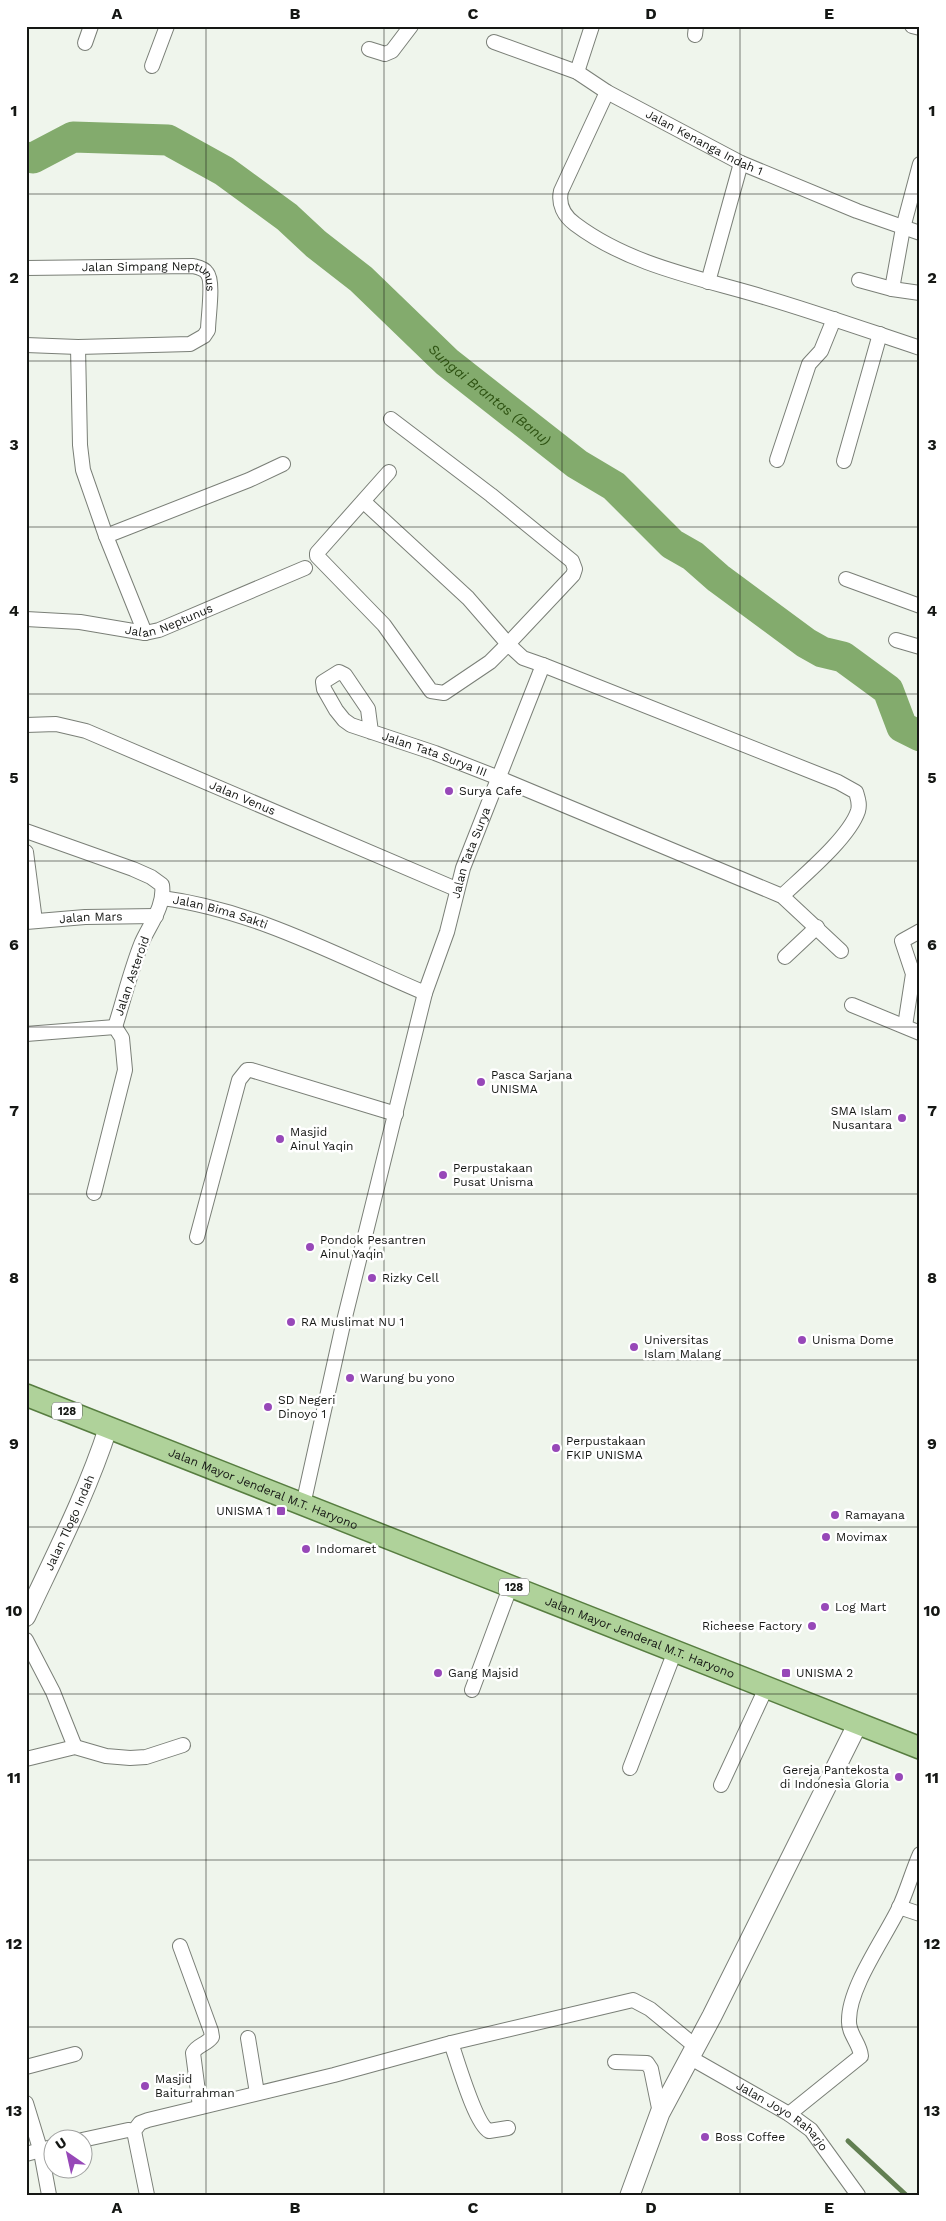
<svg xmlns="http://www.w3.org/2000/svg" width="946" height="2221" viewBox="0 0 946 2221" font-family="'Work Sans',sans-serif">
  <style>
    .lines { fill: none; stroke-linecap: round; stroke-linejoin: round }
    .stream { stroke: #627f52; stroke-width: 5 }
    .river { stroke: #83ab6d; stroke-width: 31 }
    .minor-casing { stroke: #7a7f77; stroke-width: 16 }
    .tertiary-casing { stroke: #7a7f77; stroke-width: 20 }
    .secondary-casing { stroke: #7a7f77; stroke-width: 21 }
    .primary-casing { stroke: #577d40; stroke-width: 24 }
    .minor { stroke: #fff; stroke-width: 14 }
    .tertiary { stroke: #fff; stroke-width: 18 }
    .secondary { stroke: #fff; stroke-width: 19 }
    .primary { stroke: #afd29a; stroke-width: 21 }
    .grid { fill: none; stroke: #151714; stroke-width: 1; stroke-opacity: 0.55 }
    .poi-dot { fill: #9748b8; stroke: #fff; stroke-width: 2 }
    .labels { text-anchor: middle; stroke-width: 5; stroke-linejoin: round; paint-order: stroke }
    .shield { fill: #fff; stroke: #5b5d5a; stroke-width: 1 }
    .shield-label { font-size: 11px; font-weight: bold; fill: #151714 }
    .street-label { font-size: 12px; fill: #151714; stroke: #fff }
    .poi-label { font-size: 12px; fill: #151714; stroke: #fff; text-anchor: start }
    .water-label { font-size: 14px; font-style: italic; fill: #2d5211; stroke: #fff }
    .neatline { fill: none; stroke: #151714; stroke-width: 2 }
    .grid-label { font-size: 16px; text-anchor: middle; font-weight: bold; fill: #151714 }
  </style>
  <rect width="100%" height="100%" fill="#eff5ec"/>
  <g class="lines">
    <path class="stream" d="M848,2141L906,2195"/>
    <path class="river" id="s1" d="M26,157L33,158L73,137L168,140L224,171L287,217L316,244L361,279L447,362L577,464L614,486L672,544L693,556L718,578L806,643L822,652L843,657L888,690L902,727L920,736"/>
    <g class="minor-casing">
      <g id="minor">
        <path d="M912,26L920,28"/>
        <path d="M695,35L696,26"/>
        <path id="s2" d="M494,42L577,72L607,92L741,163L857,211L920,233"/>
        <path d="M85,43L91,26"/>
        <path d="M369,49L385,54L392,51L411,26"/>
        <path d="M152,66L167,26"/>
        <path d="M577,72L592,26"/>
        <path d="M607,92L561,191C558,204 564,216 575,224C628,264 695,277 757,295C812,311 866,330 920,348"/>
        <path id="s3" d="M26,268L193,266C197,267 204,268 207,273C214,281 208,318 208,330L204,336L190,344L78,347L26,345"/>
        <path d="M859,280L892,289L920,293"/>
        <path d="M708,282L741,163"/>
        <path d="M892,289L903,228L920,164"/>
        <path d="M78,347L80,445L83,470L106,536L145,633"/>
        <path d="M777,460L809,364L821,351L834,319"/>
        <path d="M844,461L880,334"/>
        <path d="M389,472L317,553V556L384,625L431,691L444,693L490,662L508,644L523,658L543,665"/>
        <path d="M364,502L468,598L508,644L573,575L575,569L572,561L491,495L391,419"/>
        <path d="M106,536L249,480L283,464"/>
        <path d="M846,579L920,606"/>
        <path id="s4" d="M26,619L80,622L145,633L159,630L305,568"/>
        <path d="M896,640L920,647"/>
        <path id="s5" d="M26,725L56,724L86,731L456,889"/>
        <path id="s6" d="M371,732L368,709L345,675L339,672L323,682L324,689L336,710L344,720L351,725L435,753L499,778L782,896L841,951"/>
        <path d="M26,831L133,869L151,877L162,885C165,906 150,924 142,942C131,969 124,999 115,1027"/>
        <path d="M26,852L35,921"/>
        <path id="s7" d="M162,898C255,910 340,957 425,993"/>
        <path id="s8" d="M26,922L85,917L156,916"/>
        <path d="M785,957L817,927"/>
        <path d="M852,1005L920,1033"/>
        <path d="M905,1026L913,974L902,941L920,931"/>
        <path d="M26,1034L115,1027"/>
        <path d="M94,1193L125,1070L122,1038L115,1027"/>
        <path d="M197,1237L239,1080L247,1070H251L396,1114"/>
        <path id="s9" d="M303,1505L342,1329L425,993L447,932L463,868L543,665L838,782L856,792C858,799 860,804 858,811C849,838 803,876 782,896"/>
        <path d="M26,1640L53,1692L75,1747"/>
        <path d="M472,1690L511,1585"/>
        <path d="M26,1759L75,1747L106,1756L130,1758L146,1757L183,1745"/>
        <path d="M630,1768L675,1651"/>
        <path d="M721,1785L766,1688"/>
        <path d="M899,1907L920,1914"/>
        <path d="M180,1946L211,2031L212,2037C206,2045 197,2045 193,2053L200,2107"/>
        <path d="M248,2038L257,2093"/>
        <path d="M451,2043C457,2059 475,2124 489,2131L508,2128"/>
        <path id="s10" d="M689,2057L789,2114L811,2130L858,2195"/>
        <path d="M615,2062L647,2063L651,2069L660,2113"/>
        <path d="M26,2067L75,2054"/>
        <path d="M26,2103L41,2152L49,2195"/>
        <path d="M789,2114L861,2056C860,2043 848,2034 849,2020C849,1987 884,1939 899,1908C907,1891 912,1872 920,1854"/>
        <path d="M82,2140L128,2130L134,2131"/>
        <path d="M26,2154L52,2147"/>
        <path d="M147,2195L134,2131L140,2123L148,2120L334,2075L451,2043L633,2000L650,2009L695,2046"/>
      </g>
    </g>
    <g class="tertiary-casing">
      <g id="tertiary">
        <path id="s11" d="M26,1617C55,1555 87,1493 108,1428"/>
      </g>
    </g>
    <g class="secondary-casing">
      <path id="secondary" d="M630,2195L660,2113L712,2016L858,1723"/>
    </g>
    <g class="primary-casing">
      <g id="primary">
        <path id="s12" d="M26,1395L920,1748"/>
      </g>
    </g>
    <use href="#minor" class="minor"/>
    <use href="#tertiary" class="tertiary"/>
    <use href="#secondary" class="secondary"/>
    <use href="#primary" class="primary"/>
  </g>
  <path class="grid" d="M206,26V2195M384,26V2195M562,26V2195M740,26V2195M26,194H920M26,361H920M26,527H920M26,694H920M26,861H920M26,1027H920M26,1194H920M26,1360H920M26,1527H920M26,1694H920M26,1860H920M26,2027H920"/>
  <g class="poi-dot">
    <circle cx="449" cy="791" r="5"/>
    <circle cx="481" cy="1082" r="5"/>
    <circle cx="902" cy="1118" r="5"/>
    <circle cx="280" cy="1139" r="5"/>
    <circle cx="443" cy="1175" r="5"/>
    <circle cx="310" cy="1247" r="5"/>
    <circle cx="372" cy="1278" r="5"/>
    <circle cx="291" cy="1322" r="5"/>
    <circle cx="802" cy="1340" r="5"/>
    <circle cx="634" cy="1347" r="5"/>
    <circle cx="350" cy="1378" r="5"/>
    <circle cx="268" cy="1407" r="5"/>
    <circle cx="556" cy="1448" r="5"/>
    <rect x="276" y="1506" width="10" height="10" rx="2.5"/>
    <circle cx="835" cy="1515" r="5"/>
    <circle cx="826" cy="1537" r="5"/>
    <circle cx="306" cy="1549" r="5"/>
    <circle cx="825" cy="1607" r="5"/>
    <circle cx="812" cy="1626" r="5"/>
    <circle cx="438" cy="1673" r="5"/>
    <rect x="781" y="1668" width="10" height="10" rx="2.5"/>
    <circle cx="899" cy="1777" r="5"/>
    <circle cx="145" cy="2086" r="5"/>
    <circle cx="705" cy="2137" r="5"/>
  </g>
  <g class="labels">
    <g class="shield">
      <rect x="52" y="1402.5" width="30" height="17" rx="4"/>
      <rect x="499" y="1578.5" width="30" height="17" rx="4"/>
    </g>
    <g class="shield-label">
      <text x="67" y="1415">128</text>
      <text x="514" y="1591">128</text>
    </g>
    <g class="street-label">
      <text dy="4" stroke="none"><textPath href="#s2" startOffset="234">Jalan Kenanga Indah 1</textPath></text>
      <text dy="4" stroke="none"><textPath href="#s3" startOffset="129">Jalan Simpang Neptunus</textPath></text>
      <text dy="4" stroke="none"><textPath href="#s4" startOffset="146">Jalan Neptunus</textPath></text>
      <text dy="4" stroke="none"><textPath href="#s6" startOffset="231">Jalan Tata Surya III</textPath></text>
      <text dy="4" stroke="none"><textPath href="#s5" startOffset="231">Jalan Venus</textPath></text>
      <text dy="4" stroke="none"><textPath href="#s9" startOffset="674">Jalan Tata Surya</textPath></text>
      <text dy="4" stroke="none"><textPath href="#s7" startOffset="60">Jalan Bima Sakti</textPath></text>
      <text dy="4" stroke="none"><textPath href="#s8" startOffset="65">Jalan Mars</textPath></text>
      <text transform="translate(132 976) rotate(-71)" y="4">Jalan Asteroid</text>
      <text dy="4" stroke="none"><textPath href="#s12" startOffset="255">Jalan Mayor Jenderal M.T. Haryono</textPath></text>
      <text dy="4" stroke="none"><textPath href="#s11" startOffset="104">Jalan Tlogo Indah</textPath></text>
      <text dy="4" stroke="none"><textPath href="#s12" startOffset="660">Jalan Mayor Jenderal M.T. Haryono</textPath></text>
      <text dy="4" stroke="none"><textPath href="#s10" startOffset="111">Jalan Joyo Raharjo</textPath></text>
    </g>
    <g class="poi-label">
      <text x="459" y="795">Surya Cafe</text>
      <text x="491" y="1079">Pasca Sarjana<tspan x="491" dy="14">UNISMA</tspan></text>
      <text x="892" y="1115" text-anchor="end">SMA Islam<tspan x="892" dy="14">Nusantara</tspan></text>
      <text x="290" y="1136">Masjid<tspan x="290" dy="14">Ainul Yaqin</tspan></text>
      <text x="453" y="1172">Perpustakaan<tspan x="453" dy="14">Pusat Unisma</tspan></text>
      <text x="320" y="1244">Pondok Pesantren<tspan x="320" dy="14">Ainul Yaqin</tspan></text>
      <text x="382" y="1282">Rizky Cell</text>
      <text x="301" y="1326">RA Muslimat NU 1</text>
      <text x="644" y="1344">Universitas<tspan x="644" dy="14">Islam Malang</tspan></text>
      <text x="812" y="1344">Unisma Dome</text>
      <text x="360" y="1382">Warung bu yono</text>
      <text x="278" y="1404">SD Negeri<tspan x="278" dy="14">Dinoyo 1</tspan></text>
      <text x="566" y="1445">Perpustakaan<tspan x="566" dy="14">FKIP UNISMA</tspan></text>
      <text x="271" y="1515" text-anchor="end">UNISMA 1</text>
      <text x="845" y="1519">Ramayana</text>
      <text x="836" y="1541">Movimax</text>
      <text x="316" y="1553">Indomaret</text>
      <text x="835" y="1611">Log Mart</text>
      <text x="802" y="1630" text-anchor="end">Richeese Factory</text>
      <text x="448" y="1677">Gang Majsid</text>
      <text x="796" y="1677">UNISMA 2</text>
      <text x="889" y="1774" text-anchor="end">Gereja Pantekosta<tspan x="889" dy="14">di Indonesia Gloria</tspan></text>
      <text x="155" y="2083">Masjid<tspan x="155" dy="14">Baiturrahman</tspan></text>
      <text x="715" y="2141">Boss Coffee</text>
    </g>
    <g class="water-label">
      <text dy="5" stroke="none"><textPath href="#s1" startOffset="559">Sungai Brantas (Banu)</textPath></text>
    </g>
  </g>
  <rect width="946" height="2221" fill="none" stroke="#ffffff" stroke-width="55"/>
  <g transform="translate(68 2154) rotate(326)"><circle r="24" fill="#ffffff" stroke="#a1a2a1"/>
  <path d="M0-4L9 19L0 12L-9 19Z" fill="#9748b8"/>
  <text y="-8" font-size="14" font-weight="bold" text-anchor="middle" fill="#151714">U</text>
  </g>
  <rect x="28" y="28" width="890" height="2166" class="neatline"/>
  <g class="grid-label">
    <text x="117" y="19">A</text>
    <text x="295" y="19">B</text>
    <text x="473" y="19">C</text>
    <text x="651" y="19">D</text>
    <text x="829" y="19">E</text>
    <text x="14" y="116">1</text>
    <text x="932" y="116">1</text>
    <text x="14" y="283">2</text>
    <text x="932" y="283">2</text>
    <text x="14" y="450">3</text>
    <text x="932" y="450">3</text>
    <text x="14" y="616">4</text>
    <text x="932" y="616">4</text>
    <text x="14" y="783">5</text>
    <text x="932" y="783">5</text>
    <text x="14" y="950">6</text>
    <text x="932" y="950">6</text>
    <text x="14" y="1116">7</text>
    <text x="932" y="1116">7</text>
    <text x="14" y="1283">8</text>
    <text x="932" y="1283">8</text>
    <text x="14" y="1449">9</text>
    <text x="932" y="1449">9</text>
    <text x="14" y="1616">10</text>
    <text x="932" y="1616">10</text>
    <text x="14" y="1783">11</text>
    <text x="932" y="1783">11</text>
    <text x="14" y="1949">12</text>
    <text x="932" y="1949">12</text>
    <text x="14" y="2116">13</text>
    <text x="932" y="2116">13</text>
    <text x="117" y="2213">A</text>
    <text x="295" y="2213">B</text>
    <text x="473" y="2213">C</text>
    <text x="651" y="2213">D</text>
    <text x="829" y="2213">E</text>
  </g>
</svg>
